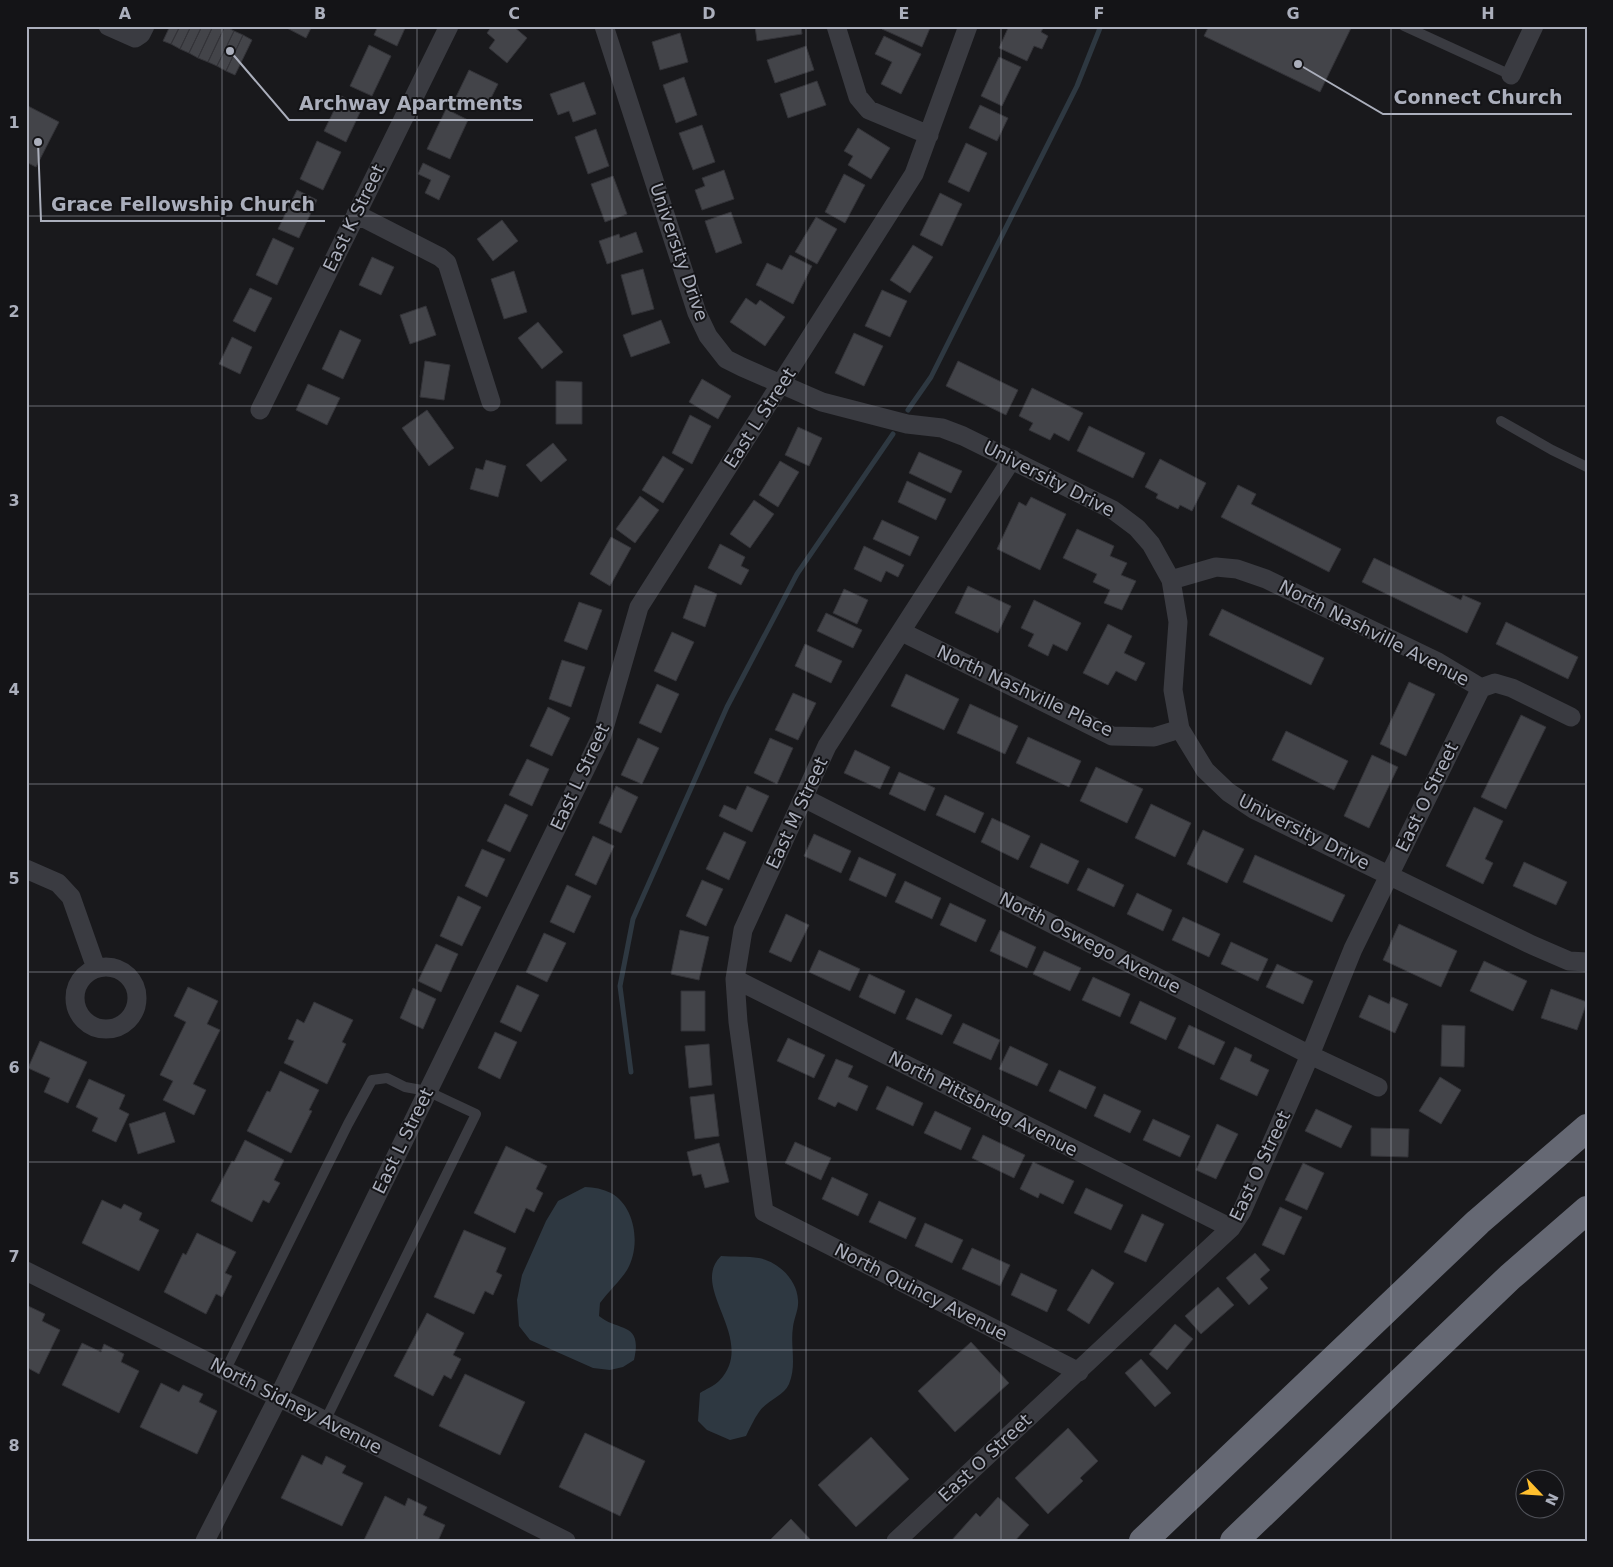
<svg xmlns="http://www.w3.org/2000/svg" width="1613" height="1567" viewBox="0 0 1613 1567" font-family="'DejaVu Sans',sans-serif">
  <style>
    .water { fill: #2e3841 }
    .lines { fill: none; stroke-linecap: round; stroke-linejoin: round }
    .stream { stroke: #2e3841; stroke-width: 5 }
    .building { fill: #434449; stroke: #333338 }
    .service { stroke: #3a3b41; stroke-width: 10 }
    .minor { stroke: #3a3b41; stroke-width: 19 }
    .motorway { stroke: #656873; stroke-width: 28 }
    .grid { fill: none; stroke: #abafbc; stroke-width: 1; stroke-opacity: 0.55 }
    .labels { text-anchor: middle; stroke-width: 4; stroke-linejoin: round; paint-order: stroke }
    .street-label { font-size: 18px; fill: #abafbc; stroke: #141417 }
    .leader { fill: none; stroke: #abafbc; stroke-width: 2 }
    .callout-dot { fill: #abafbc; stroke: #141417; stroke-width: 2 }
    .callout-label { font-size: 19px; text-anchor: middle; font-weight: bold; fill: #abafbc; stroke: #141417; stroke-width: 4; stroke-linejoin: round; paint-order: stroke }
    .neatline { fill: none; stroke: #abafbc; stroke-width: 2 }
    .grid-label { font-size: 16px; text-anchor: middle; font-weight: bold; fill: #abafbc }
  </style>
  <rect width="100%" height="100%" fill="#19191c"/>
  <path class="water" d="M585,1187C594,1187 603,1189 611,1193C636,1207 641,1247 627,1270C620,1281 608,1292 600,1303L599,1316C618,1332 643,1321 634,1360L623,1367L610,1370L593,1368L530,1340L519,1326L517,1300L522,1275L546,1221L558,1201Z
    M721,1256C733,1257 748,1256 759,1258C779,1262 797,1280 798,1300C799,1309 794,1318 793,1327C790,1346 797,1365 789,1384C784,1396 766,1401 759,1412C754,1419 750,1428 746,1436L730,1440L707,1430L698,1421L700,1393C706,1389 714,1386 719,1381C759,1340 688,1288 721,1256Z"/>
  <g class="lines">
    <path class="stream" d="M908,410L931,377L1077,86L1100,28L1099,26
      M631,1072L620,986L633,919L727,707L797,574L893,434"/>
  </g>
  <path class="building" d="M170,26H180L171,44L163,41Z
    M180,26H191L180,49L171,44Z
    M191,26H202L189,53L180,49Z
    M202,26H213L198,58L189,53Z
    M213,26H225L208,62L198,58Z
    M225,26L234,31L217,66L208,62Z
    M283,26H312L306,38Z
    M378,26H406L397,46L374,35Z
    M492,26H513L527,38L507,63L489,48L495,40L487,33Z
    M755,26H801L802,34L757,41Z
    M883,26H926L930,28L922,47L882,29Z
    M1009,26H1044L1041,32L1048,36L1042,49L1034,46L1027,61L999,48Z
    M1209,26H1352L1320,92L1204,36Z
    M234,31L243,35L226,71L217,66Z
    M680,33L688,62L660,70L652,42Z
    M243,35L252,40L235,75L226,71Z
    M884,36L921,54L901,94L881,84L892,62L875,54Z
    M369,45L391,56L372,96L350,86Z
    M806,46L814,70L775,83L767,60Z
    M999,57L1021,67L1002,106L981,96Z
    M469,70L498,84L485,110L456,97Z
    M684,77L697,115L676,123L663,85Z
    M817,81L826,105L788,118L780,94Z
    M584,82L596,114L573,122L569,111L558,115L550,94Z
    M341,96L363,106L346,142L324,131Z
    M26,105L59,122L36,167L26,162Z
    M980,105L1008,118L997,141L969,128Z
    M446,109L468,120L450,159L427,149Z
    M702,125L715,162L693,170L679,133Z
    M858,128L890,148L871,179L848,165L853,156L844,151Z
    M596,129L609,166L588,174L575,137Z
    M317,141L341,152L323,190L300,179Z
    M966,143L987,153L969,192L948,182Z
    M423,163L450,176L439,200L425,193L431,180L418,174Z
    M724,170L734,199L702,210L695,190L705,186L702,178Z
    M844,174L865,185L845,223L825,212Z
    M613,176L627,214L605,222L591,184Z
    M297,190L317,200L299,238L278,229Z
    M940,193L962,204L942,246L920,235Z
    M731,212L742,243L716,253L705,221Z
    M816,217L837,229L817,264L795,252Z
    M502,220L518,241L493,261L477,239Z
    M636,232L643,252L607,264L599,241L619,234L620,238Z
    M273,238L294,248L277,285L256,275Z
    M913,245L933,257L910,293L890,280Z
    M790,255L812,266L793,304L756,285L767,263L782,270Z
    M372,257L394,267L381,295L359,285Z
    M643,269L654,309L632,315L621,275Z
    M514,271L527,312L504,319L491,279Z
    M250,288L272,298L255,332L233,321Z
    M882,290L907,301L890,337L865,326Z
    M746,298L756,305L760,300L785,317L765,346L730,322Z
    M426,306L436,335L410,344L400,315Z
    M661,320L670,343L631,357L623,335Z
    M538,322L563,352L542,369L518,338Z
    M340,330L361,340L343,379L322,369Z
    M854,333L883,346L864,386L835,373Z
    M232,337L252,347L240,374L219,364Z
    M425,361L450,365L444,400L420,397Z
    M958,361L1018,390L1006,415L946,386Z
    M702,379L731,396L718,419L689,402Z
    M556,381L582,382V424H556Z
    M308,384L340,398L327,425L296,410Z
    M1032,388L1083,413L1069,441L1054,433L1050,440L1029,430L1033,423L1019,416Z
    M427,410L454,448L429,466L402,428Z
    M690,415L711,426L692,464L672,453Z
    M1089,426L1145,453L1133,478L1077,451Z
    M798,427L822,438L809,466L785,455Z
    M553,443L567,460L541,482L526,465Z
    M919,452L962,471L951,493L909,473Z
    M663,456L684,469L663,503L642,490Z
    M1160,459L1206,483L1192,511L1180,505L1178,509L1156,498L1158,494L1145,487Z
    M486,460L506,466L498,497L470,489L476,468L483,470Z
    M780,461L799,472L778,507L759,495Z
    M907,481L946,499L936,520L898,502Z
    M1238,485L1256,494L1251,504L1341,549L1329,572L1221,517Z
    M640,496L659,510L635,543L616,529Z
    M1031,497L1066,514L1040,570L997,549L1019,502L1026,506Z
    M754,500L774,514L750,548L730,534Z
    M882,520L919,537L910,556L873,539Z
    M1077,529L1114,546L1110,556L1127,563L1121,575L1136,581L1122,610L1104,603L1110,590L1093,582L1097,574L1063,558Z
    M611,537L631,548L610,586L590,574Z
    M720,544L745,557L741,566L749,570L741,585L708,568Z
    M864,546L904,565L898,577L886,571L881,582L854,569Z
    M1374,558L1461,600L1463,595L1481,603L1467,633L1362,582Z
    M695,585L717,594L705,627L683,618Z
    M968,586L1011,606L998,633L955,613Z
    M844,589L868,600L857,624L833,613Z
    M1034,600L1081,623L1067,651L1053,644L1048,656L1028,646L1034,634L1021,628Z
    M579,602L602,610L587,650L564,641Z
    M1222,609L1324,658L1311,685L1209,635Z
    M826,613L862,630L853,648L817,631Z
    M1506,622L1578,657L1568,679L1496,644Z
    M1108,624L1132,636L1124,653L1145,663L1136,681L1116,671L1108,685L1083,673Z
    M672,632L694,642L676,681L654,671Z
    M805,644L842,661L831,683L795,666Z
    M562,660L585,667L571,707L549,699Z
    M906,674L959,699L944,730L891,706Z
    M1409,682L1435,694L1406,756L1380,744Z
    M657,684L679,694L661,733L639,723Z
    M793,693L816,703L798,740L775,730Z
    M970,704L1018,726L1005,754L957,733Z
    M548,707L570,718L552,756L530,746Z
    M1521,715L1546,727L1506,809L1481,797Z
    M1286,731L1348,761L1334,790L1272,760Z
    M1028,737L1081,761L1069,787L1016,763Z
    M638,738L659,748L642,784L621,775Z
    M770,738L793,748L777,784L754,773Z
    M855,750L890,767L880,789L844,773Z
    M1372,755L1398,767L1369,828L1344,816Z
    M527,759L549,769L532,806L509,795Z
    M1096,767L1143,789L1127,823L1080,801Z
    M899,772L935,788L925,811L889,794Z
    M616,786L638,797L621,833L599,823Z
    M747,786L769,796L752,832L719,816L724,805L736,810Z
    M945,795L984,813L975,833L936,815Z
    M505,804L528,815L510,852L487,841Z
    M1151,804L1191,823L1175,857L1135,838Z
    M1474,807L1503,821L1485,859L1493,863L1483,884L1446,866Z
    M992,818L1030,836L1018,860L981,842Z
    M1203,830L1244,849L1227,883L1187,864Z
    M724,832L746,842L729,880L706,869Z
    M814,834L851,851L841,873L804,856Z
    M593,836L614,846L596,885L575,875Z
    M1041,843L1079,861L1068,884L1030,867Z
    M482,849L505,859L487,897L465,886Z
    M1255,855L1345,895L1332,922L1243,882Z
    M859,857L896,874L886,897L849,880Z
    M1524,862L1567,882L1556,905L1513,886Z
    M1088,868L1124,885L1114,907L1077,890Z
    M702,880L723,889L706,926L686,916Z
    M905,881L941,898L932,919L895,902Z
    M567,885L591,896L574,933L550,922Z
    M1137,893L1172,910L1163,931L1127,914Z
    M458,896L481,907L462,946L440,936Z
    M950,903L986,920L976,942L940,925Z
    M786,914L809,925L791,962L769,952Z
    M1183,917L1220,934L1209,957L1172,940Z
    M1399,924L1457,951L1441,987L1383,960Z
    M680,930L709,937L699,980L671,974Z
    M1000,930L1036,947L1027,968L990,951Z
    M544,933L566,943L547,982L526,972Z
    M1231,942L1268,959L1258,981L1221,964Z
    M436,944L458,954L441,992L418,981Z
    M819,950L860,969L850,991L809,972Z
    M1044,951L1081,968L1070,991L1033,974Z
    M1484,961L1527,981L1513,1011L1470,991Z
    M1277,964L1313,981L1303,1004L1266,987Z
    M869,974L905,991L895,1014L859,997Z
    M1093,977L1130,994L1120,1017L1082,1000Z
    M517,985L539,995L521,1032L500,1022Z
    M188,987L218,1001L207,1024L220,1030L193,1084L206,1090L194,1115L163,1100L173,1081L160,1075L186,1022L174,1016Z
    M413,988L436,999L423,1029L400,1018Z
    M1551,989L1587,1002L1577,1030L1541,1018Z
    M681,991H705V1031H681Z
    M1369,995L1389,1004L1392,997L1408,1004L1395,1033L1359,1017Z
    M916,998L952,1015L942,1035L906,1019Z
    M1140,1001L1176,1018L1166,1040L1130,1023Z
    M314,1002L353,1020L342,1042L346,1044L327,1084L284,1063L294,1041L288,1039L297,1019L304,1023Z
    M963,1023L1000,1040L991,1060L953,1043Z
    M1189,1025L1225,1042L1214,1065L1178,1048Z
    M1442,1025L1465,1026L1464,1067L1441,1066Z
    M495,1032L517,1042L500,1079L478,1068Z
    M788,1038L825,1055L814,1078L777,1061Z
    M40,1041L87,1062L68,1103L44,1092L50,1078L28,1068Z
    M709,1044L712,1085L689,1088L685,1046Z
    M1010,1046L1048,1064L1037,1086L999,1069Z
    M1235,1047L1252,1055L1250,1061L1269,1070L1257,1096L1220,1079Z
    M836,1059L853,1066L848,1077L868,1086L857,1111L838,1102L835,1107L818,1099Z
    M1059,1070L1096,1087L1086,1109L1049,1091Z
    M280,1071L319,1090L309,1110L312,1111L291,1153L247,1131L267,1091L270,1092Z
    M1440,1077L1461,1090L1441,1124L1419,1111Z
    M89,1079L125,1095L119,1109L129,1114L116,1142L92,1131L98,1118L76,1107Z
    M887,1086L923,1103L913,1126L876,1109Z
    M714,1094L719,1136L695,1139L690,1097Z
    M1104,1094L1141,1111L1130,1133L1094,1116Z
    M1316,1109L1352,1126L1341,1148L1305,1131Z
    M935,1111L971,1128L961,1150L924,1133Z
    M165,1112L175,1142L138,1154L129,1124Z
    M1153,1119L1190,1136L1180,1157L1143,1140Z
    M1217,1124L1238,1134L1216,1179L1196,1170Z
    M1371,1128L1409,1129L1408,1157L1371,1156Z
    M983,1135L1025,1155L1014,1178L972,1158Z
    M245,1140L284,1160L274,1180L280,1183L269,1203L263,1200L252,1222L211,1201L232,1161L234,1162Z
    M795,1142L831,1158L821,1180L785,1163Z
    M719,1143L729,1182L705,1188L701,1174L693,1176L687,1152Z
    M506,1146L547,1166L536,1189L543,1193L534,1212L526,1208L515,1233L474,1213Z
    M1033,1162L1074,1181L1063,1204L1040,1193L1038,1198L1020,1189Z
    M1303,1163L1324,1173L1307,1210L1285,1200Z
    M832,1177L868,1194L858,1216L822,1199Z
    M1086,1188L1123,1205L1111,1230L1074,1213Z
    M102,1200L121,1209L124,1204L142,1213L139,1220L159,1230L139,1271L82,1243Z
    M879,1201L916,1218L906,1239L869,1222Z
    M1280,1207L1302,1217L1284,1255L1262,1245Z
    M1142,1214L1164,1224L1146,1262L1124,1252Z
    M925,1223L963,1240L952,1263L915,1246Z
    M464,1230L506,1248L496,1272L502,1275L493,1295L485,1291L474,1314L434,1297Z
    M197,1233L236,1252L225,1273L232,1276L222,1297L216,1294L206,1314L164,1292L183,1253L186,1255Z
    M972,1248L1010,1265L1000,1286L962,1269Z
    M1255,1253L1270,1270L1260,1279L1268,1288L1249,1305L1226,1278Z
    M1092,1269L1114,1283L1089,1324L1067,1310Z
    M1021,1273L1057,1290L1047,1312L1011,1295Z
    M1218,1287L1234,1305L1201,1334L1185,1316Z
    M26,1305L45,1314L42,1321L60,1330L39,1374L26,1367Z
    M427,1313L464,1333L453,1355L461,1359L451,1379L444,1375L433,1396L394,1376Z
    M1175,1324L1193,1339L1167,1370L1149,1354Z
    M971,1342L1009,1383L955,1432L918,1391Z
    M82,1343L101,1352L104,1344L124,1354L121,1362L139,1371L119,1413L62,1385Z
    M1141,1359L1171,1393L1155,1407L1125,1373Z
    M465,1374L525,1402L500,1455L439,1426Z
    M161,1383L179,1392L183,1385L203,1394L199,1402L217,1411L197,1454L140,1427Z
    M1068,1428L1098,1461L1080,1478L1083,1481L1048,1514L1015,1478Z
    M585,1433L645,1461L620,1516L559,1487Z
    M871,1437L909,1479L856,1527L818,1485Z
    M302,1455L322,1465L326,1456L346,1466L342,1473L363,1483L342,1526L281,1498Z
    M385,1496L405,1506L408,1498L427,1507L423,1515L445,1525L438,1541L364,1540Z
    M998,1497L1029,1525L1015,1541H951L976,1513L980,1517Z
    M791,1519L812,1541H769Z"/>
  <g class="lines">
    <path class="service" d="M1404,26L1511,75
      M1501,421L1552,450L1587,467
      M225,1371L348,1124L372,1080L387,1078L405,1087L427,1091L476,1114L325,1421"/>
    <path class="minor" d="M108,26L135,38L141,34L145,26
      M604,26L697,313L708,336L726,359L742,367L822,402L907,424L942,428L963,436L1113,510L1137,528L1151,544L1171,580L1178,622L1173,690L1180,729L1205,770L1228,792L1255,810L1532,945L1569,961L1587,962
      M836,26L858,97L869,110L929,135
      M1511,75L1534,26
      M356,214L440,257L447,263L491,402
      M260,410L449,26
      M1012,459L827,746L743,930L735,979L738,1022L764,1212L1079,1372
      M1171,580L1216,567L1237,569L1266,579L1436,661L1481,688L1495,683L1512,688L1571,717
      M902,632L1112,736L1154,737L1180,729
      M804,798L1310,1055L1378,1087
      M26,869L58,883L71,897L96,968
      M75 998a31 31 0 1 1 62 0a31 31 0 1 1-62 0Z
      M735,979L1231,1228
      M26,1271L566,1541
      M205,1541L278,1398L602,735L639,607L914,174L968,26
      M896,1541L1231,1228L1242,1211L1310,1055L1353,949L1481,688"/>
    <path class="motorway" d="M1143,1541L1478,1222L1587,1128
      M1234,1541L1510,1277L1587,1210"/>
  </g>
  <path class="grid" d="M222,26V1541M417,26V1541M612,26V1541M806,26V1541M1001,26V1541M1196,26V1541M1391,26V1541M26,216H1587M26,406H1587M26,594H1587M26,784H1587M26,972H1587M26,1162H1587M26,1350H1587"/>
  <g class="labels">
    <g class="street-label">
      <text transform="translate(354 218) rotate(-64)" y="6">East K Street</text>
      <text transform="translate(679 252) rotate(71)" y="6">University Drive</text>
      <text transform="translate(760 418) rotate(-57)" y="6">East L Street</text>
      <text transform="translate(1049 479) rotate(27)" y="6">University Drive</text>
      <text transform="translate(1374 633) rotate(27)" y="6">North Nashville Avenue</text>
      <text transform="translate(1025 691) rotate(25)" y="6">North Nashville Place</text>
      <text transform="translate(580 777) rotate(-65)" y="6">East L Street</text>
      <text transform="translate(1427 797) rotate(-64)" y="6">East O Street</text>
      <text transform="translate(797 813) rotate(-65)" y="6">East M Street</text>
      <text transform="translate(1304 832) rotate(27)" y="6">University Drive</text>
      <text transform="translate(1090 943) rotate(27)" y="6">North Oswego Avenue</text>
      <text transform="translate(983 1104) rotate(27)" y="6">North Pittsbrug Avenue</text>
      <text transform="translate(403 1141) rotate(-64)" y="6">East L Street</text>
      <text transform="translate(1260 1166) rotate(-65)" y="6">East O Street</text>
      <text transform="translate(921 1292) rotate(27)" y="6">North Quincy Avenue</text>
      <text transform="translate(296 1406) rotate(27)" y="6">North Sidney Avenue</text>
      <text transform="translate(985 1458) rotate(-43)" y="6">East O Street</text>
    </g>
  </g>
  <path class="leader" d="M1298 64L1383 114H1572M230 51L289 120H533M38 142L41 221H325"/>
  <g class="callout-dot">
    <circle cx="1298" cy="64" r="5"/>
    <circle cx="230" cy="51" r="5"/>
    <circle cx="38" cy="142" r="5"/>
  </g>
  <g class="callout-label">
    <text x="1478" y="104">Connect Church</text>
    <text x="411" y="110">Archway Apartments</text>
    <text x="183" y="211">Grace Fellowship Church</text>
  </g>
  <rect width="1613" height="1567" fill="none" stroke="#141417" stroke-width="55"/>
  <g transform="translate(1540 1494) rotate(115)"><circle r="24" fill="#141417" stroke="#505259"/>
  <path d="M0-4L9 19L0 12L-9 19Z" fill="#ffbf2e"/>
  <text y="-8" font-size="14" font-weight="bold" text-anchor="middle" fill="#abafbc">N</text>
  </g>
  <rect x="28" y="28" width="1558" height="1512" class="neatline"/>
  <g class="grid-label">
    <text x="125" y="19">A</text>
    <text x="320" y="19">B</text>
    <text x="514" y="19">C</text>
    <text x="709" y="19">D</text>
    <text x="904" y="19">E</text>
    <text x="1099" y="19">F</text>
    <text x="1293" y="19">G</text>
    <text x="1488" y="19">H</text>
    <text x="14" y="128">1</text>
    <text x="14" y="317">2</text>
    <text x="14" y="506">3</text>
    <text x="14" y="695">4</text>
    <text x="14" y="884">5</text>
    <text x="14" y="1073">6</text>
    <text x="14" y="1262">7</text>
    <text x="14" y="1451">8</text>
  </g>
</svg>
